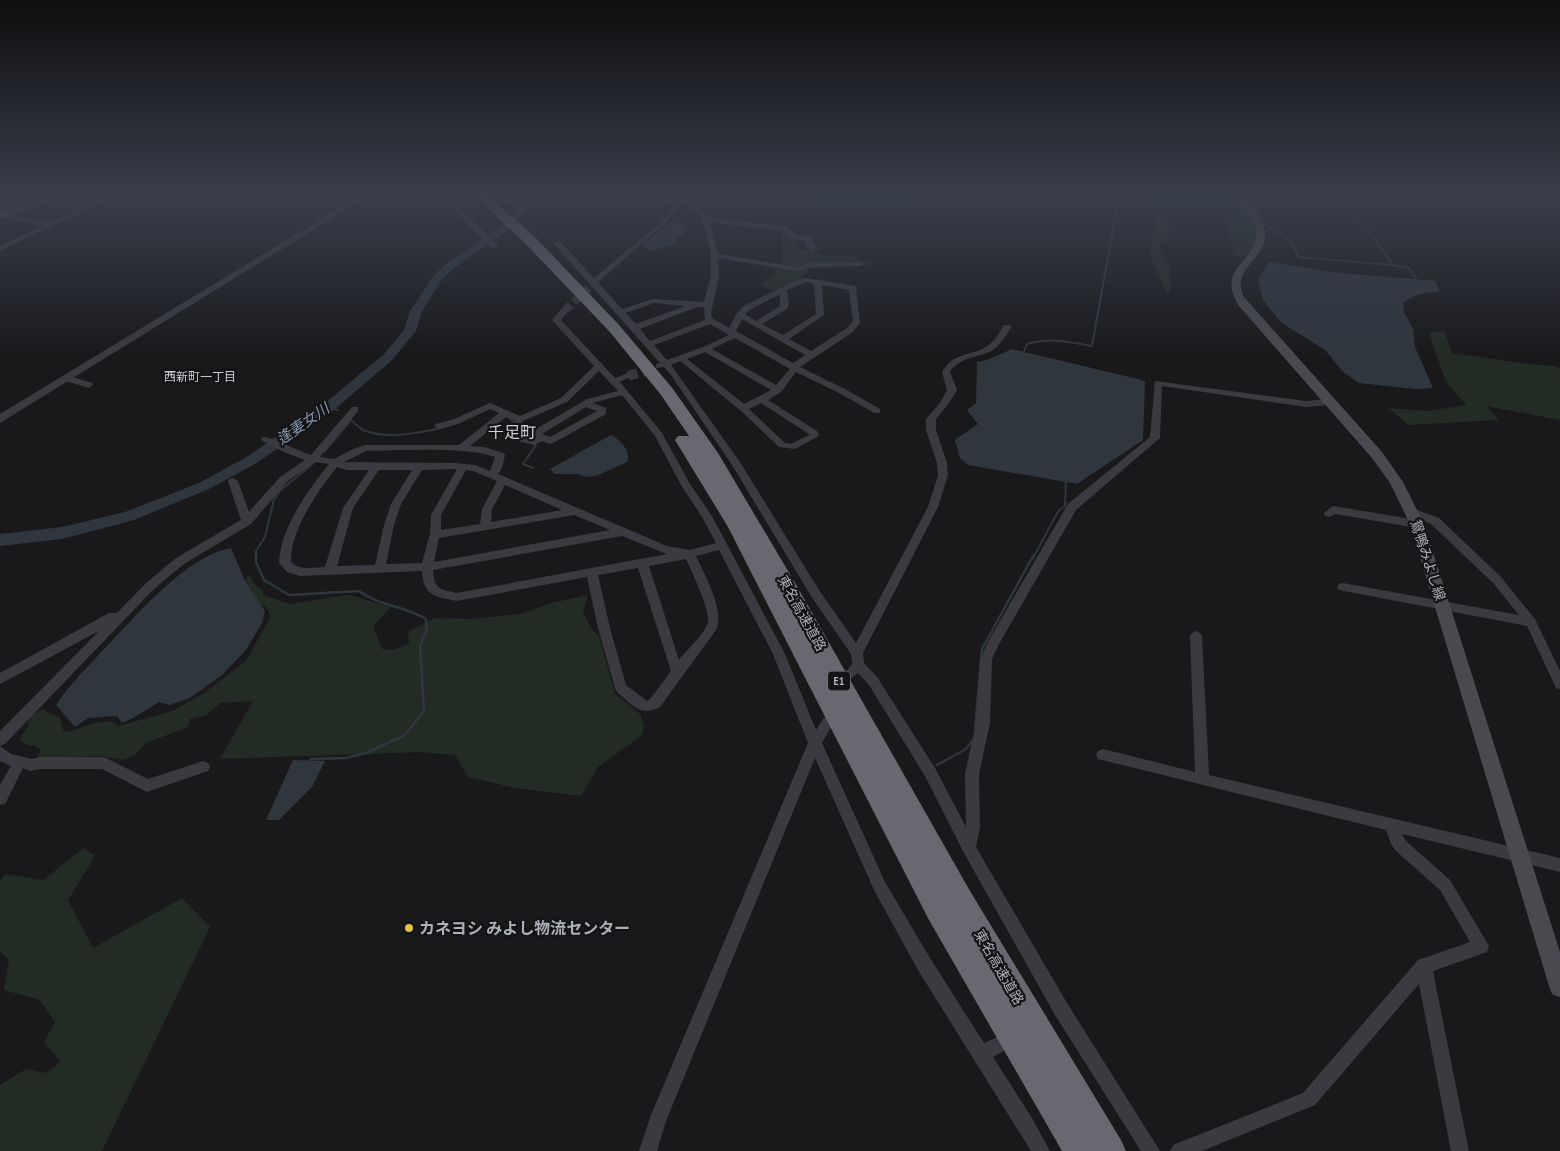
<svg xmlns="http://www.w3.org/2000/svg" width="1560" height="1151" viewBox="0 0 1560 1151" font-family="'PT Sans Narrow','Noto Sans JP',sans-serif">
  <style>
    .green { fill: #232b25 }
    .water { fill: #30363e }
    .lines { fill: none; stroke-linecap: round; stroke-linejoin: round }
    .stream-far1 { stroke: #30363e; stroke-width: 2 }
    .stream { stroke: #30363e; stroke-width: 2.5 }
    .river { fill: #30363e; fill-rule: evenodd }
    .minor-tunnel-far2 { stroke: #37373b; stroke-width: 8; stroke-dasharray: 8 4; stroke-linecap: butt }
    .minor-tunnel-far1 { stroke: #37373b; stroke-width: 10; stroke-dasharray: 10 5; stroke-linecap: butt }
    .minor-tunnel { stroke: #37373b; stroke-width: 16; stroke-dasharray: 16 8; stroke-linecap: butt }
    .minor { fill: #3a3a40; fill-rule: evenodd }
    .tertiary { fill: #3a3a40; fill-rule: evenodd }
    .secondary { fill: #49494f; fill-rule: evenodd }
    .motorway { fill: #676870; fill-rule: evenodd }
    .poi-dot { fill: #e2c44a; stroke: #141416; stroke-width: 2 }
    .labels { text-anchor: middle; stroke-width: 4.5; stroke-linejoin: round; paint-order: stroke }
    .far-neighbourhood-label { font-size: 12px; fill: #cdced6; stroke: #141416 }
    .shield { fill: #141416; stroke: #7f8088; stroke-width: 1 }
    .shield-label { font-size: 12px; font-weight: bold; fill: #adafb9 }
    .street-label { font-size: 14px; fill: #adafb9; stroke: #141416 }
    .water-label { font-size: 15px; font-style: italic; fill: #8798b1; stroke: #141416 }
    .quarter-label { font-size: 16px; fill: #cdced6; stroke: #141416 }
    .near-poi-label { font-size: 16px; font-weight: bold; fill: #adafb9; stroke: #141416; text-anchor: start }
  </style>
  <rect width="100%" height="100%" fill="#19191b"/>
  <path class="green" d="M790,196H920L922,198L918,209L854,219L849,211L836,209L810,210L808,204L792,202Z
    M1150,196H1230C1241,208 1263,225 1255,244C1253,248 1248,253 1245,257L1231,255L1234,248L1223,215L1170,218L1168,237L1158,246L1170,265V293L1166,292L1150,254L1157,214Z
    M782,230L795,238L799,250H812L819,253L829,255H849L861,261L875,260L870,265L840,264L836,267L808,269L802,279L777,291L760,286C785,265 782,262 782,230Z
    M1444,331L1452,353C1487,357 1522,365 1557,366L1560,369V420L1486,406L1499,420L1408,425L1389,408L1427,411L1466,405L1446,382L1429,333Z
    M250,576L255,585L263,590V595L290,604L349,595L391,607L373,626L382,649L393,650L409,644L408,632L434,618L472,619L520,614L551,603L588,595L583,612L592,630L599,636L615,694L640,714L644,726L642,735L598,767L581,796L515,788L468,777L455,755L421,752L220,759L253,701L220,703L207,715L190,719L188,727L146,743L136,754L124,760L99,756L37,758L41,750L34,745L28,746L19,739L28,726L29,717L42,709L60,718L63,730L69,732L93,723L111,721L119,726L172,711L204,693L246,661L271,616L265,606L244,603L247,577Z
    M84,848L95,856L68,900L93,948L182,898L210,927L102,1151H0V1085L26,1069L46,1073L61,1062L44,1042L55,1022L40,1000L4,990L9,960L0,951V882L5,874L43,880Z"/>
  <path class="water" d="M673,221L687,225L682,235L675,239L677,241L675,244L651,251L644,247L643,244L670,222Z
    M1269,262L1331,272L1435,281L1440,292C1425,292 1415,294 1403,303L1404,312L1413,329L1415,347L1433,388L1415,389L1359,383L1343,372L1325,350L1282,323L1263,300L1258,280Z
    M1012,349L1142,380L1145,382L1143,440L1077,484L968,465L960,458L955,440L978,424L967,410L976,403L977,362L987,360Z
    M611,435C620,440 632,451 627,462L596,476L585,477L578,474H555L550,469Z
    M231,548L246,583L265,611L262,623L246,650L222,675L188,699L169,705L159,702L133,718L122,723L117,716L88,718L75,727L56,705C70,683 89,666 106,647C137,615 186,556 231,548Z
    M293,760L325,761L312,787L279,820H266Z"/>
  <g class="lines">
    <path class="stream-far1" d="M1248,196L1249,201L1264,219L1267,226L1290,239L1299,257L1393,265
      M1335,196L1370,232L1393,265L1409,268L1416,279
      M1023,354L1027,344C1049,337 1070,342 1092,346L1119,196
      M329,407L338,410
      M507,433L513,421L508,417
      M533,444L536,445L523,464L533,468
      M324,452L351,420C355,423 359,428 363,430C389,441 433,431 458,423
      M256,558V551L265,537L274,499L282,489L316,461
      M1033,558L1059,510L1065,506L1066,480"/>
    <path class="stream" d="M256,556V562L264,580L289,595L359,591C379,606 405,606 426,619L427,629L420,646L424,711L405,735L366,753L346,758L311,759L309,763
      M975,729L982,649L1033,556
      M937,765L966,749L972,741"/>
    <path class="river" d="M529,196H539L512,227L450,271L440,282L422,311L416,331L392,360L334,410L255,464L209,489L134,520L62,539L0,546V534L62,527L125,512L199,483L245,458L324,404L384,354L404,330L410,311L432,278L442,267L504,223Z"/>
    <path class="minor-tunnel-far2" d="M565,310L589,288"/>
    <path class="minor-tunnel-far1" d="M628,376L656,368"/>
    <path class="minor-tunnel" d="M1032,1024L1050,1014"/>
    <path class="minor" d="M22,196H29L7,214L49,223L105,196H113L0,251V246L43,226L0,217V212Z
      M441,196H447L497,244V248H491Z
      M498,196H505L519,206L514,207Z
      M637,196H650L680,201L684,200L682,196H688L708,217L788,227L797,235L813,237L814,244L819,249L812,251L806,245V241L792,239L783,231L710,222L718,254L797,267L810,263L860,262L864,264L860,266L811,267L797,271L718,258L719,276L711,313L712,318L729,328L737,313L745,305L799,279L806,278L856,286L860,323L853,332L800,367L847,390L880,409V413H874L841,394L796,372L781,392L768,400L817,431L819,436L795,449L779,447L740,410L680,361L671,365L740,462L819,590L856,643L928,507L938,475L937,463L926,430V419L940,403L947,390L942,372C954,352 968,357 986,347C994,342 999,333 1004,325H1010L1011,327C1006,336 1000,346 991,351C977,358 959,357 950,372L957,390L947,406L936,419V430L947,463L948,475L938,507L863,653L864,663L877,677L935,768L966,827L965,774L976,723L980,659L989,640L1068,504L1150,437L1155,381L1306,401L1329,399L1334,402L1329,405L1306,407L1162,386L1160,438L1076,510L999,644L992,659L990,723L979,774L980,827L976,847L1067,1003L1160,1151H1141L1055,1015L964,853L925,776L869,685L858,673L850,679L846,678L844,674L852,664L851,654L811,596L732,465L671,375L664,367L656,368V364L660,363L553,243L560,241L594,278L662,221L675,204L640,198ZM686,203L702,218L710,249L711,276L704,302L653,299L622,309L598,282L666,223L682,204ZM806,282L814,284L816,314L783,335L762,324L787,309L789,304L787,290ZM822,285L849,290L853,321L847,328L811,351L789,339L824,315ZM780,294V306L756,321L745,314L751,309ZM654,303L686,306L636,324L626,313ZM697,307H704L705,320L650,341L640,329ZM742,319L805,355L793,363L736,331ZM710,324L729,335L703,347L667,360L654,345ZM735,338L790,369L777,384L776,385L712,349ZM705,352L771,390L744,404L687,359ZM761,403L809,434V435L791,444L785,443L749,409Z
      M742,196H786L789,198L786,200L745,198Z
      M562,308L569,310L561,320L615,378L628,373L632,376L620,382L662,433L690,484L712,516L785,654L816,730C821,722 824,713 834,716L835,720L822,743L885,882L930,958L984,1043L1000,1036L1006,1038L1008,1044L1006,1050L993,1057L1032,1118L1050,1151H1031L918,970L875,892L815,758L666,1121L657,1151H639L651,1115L808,743L773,654L719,550L696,556C705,576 725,610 716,630L660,707C639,718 632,704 617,692L615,688L598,628L587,577L457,601C436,597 423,596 422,571L300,576L287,572L279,563C280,529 308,490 329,464L315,462L288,481L251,524L184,564L154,589L5,744L0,746V731L99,631L0,684V673L109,613H117L146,583L176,558L241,520L228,481L229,479L233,478L238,481L249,512L280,477L305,460L284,452L263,441L261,439L263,437C269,436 301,452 311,455L352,407H358V411L320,457L334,459L353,449L365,445H459L499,413L490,409L460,423L439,429L434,426L436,424L454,419L490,403L520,416L561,398L594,366L552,320ZM599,371L618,391L587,399L531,432L529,434L534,438L532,439L515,434L523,421L567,402ZM622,395L655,436L681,485L702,517L716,543L690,550L667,546L498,474L502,468L505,455L503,453L484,447L470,446L506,417L515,420L504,436L506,438L534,445L542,441L550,444L553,443L606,414V408L593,403ZM586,407L597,411L550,437L542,434ZM366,451C403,451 460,446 495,457L490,471L475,465L456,463L344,462ZM337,467L347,470H369L343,508L325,567C313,567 300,571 291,562C290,530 318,491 337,467ZM457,469L431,515L430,534L422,563L386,564L394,525L401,504L422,470ZM379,470H412L391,504L384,525L375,565L337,566L353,508ZM466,470L473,471L497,481L482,509L480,524L441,530V515ZM505,485L562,510L491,522L492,509ZM574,515L610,530L434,562L439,538ZM622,536L667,554L457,593C439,589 434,589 433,570ZM686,559C692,572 710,610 708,622C706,632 686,651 679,660L649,566ZM638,568L671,671L650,699L647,701L626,685L610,628L598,575Z
      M66,375L92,383L93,385L89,388L63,380V376Z
      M1333,506L1417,520L1422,524L1417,528L1335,514L1329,517L1325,516L1324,513Z
      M1412,508L1439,518L1501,577L1535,619L1560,671V689L1556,688L1527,626L1339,590L1337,587L1339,584L1343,583L1519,615L1493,583L1431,524L1408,515L1407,512Z
      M1196,631L1200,633L1202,636L1209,775L1560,858V872L1402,834L1406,841L1450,880L1489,946L1487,952L1433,971L1469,1151H1451L1419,984L1315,1105L1202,1151H1170L1173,1145L1303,1093L1418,960L1470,942L1440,890L1396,851L1391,844L1386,830L1098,759L1096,755L1098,751L1103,749L1195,772L1190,636L1192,633Z
      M0,746L11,754L32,759L40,757H104L148,779L203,761L208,763L210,767L208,771L147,792L102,769H40L30,771L23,768L5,804L0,805V785L11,766L0,761Z"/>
    <path class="tertiary" d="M359,196H368L0,423V414Z"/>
    <path class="secondary" d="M55,196H67L0,218V212Z
      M1233,196H1242C1302,255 1224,258 1244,297L1382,452L1403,482L1424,524L1560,952V997L1552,994L1549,986L1410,524L1390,483L1372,458L1239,306C1212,263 1268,260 1254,223C1250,212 1239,205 1233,196Z"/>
    <path class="motorway" d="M475,196H488L534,236L620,326L673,389L718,453L794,581L970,891L1121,1140L1126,1151H1062L929,920L728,527L675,440L678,436H689L661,395L610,332L524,242Z"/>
  </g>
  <linearGradient id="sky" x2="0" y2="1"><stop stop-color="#0e0e0f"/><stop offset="0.55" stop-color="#383e4a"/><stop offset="1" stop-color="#383e4a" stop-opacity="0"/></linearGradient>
  <rect width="1560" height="357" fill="url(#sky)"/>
  <circle class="poi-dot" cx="409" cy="928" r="5"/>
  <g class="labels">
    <g class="far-neighbourhood-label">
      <text x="200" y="381">西新町一丁目</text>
    </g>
    <rect class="shield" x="828" y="671.5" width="22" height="19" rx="4"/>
    <g class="shield-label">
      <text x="839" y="685">E1</text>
    </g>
    <g class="street-label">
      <text transform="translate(1428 560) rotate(72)" y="5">鴛鴨みよし線</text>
      <text transform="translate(802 613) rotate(61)" y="5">東名高速道路</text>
      <text transform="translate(999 967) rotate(60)" y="5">東名高速道路</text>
    </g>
    <g class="water-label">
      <text transform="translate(303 424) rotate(-35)" y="5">逢妻女川</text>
    </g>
    <g class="quarter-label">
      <text x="512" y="438">千足町</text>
    </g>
    <g class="near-poi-label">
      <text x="419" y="934">カネヨシ みよし物流センター</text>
    </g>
  </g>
</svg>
